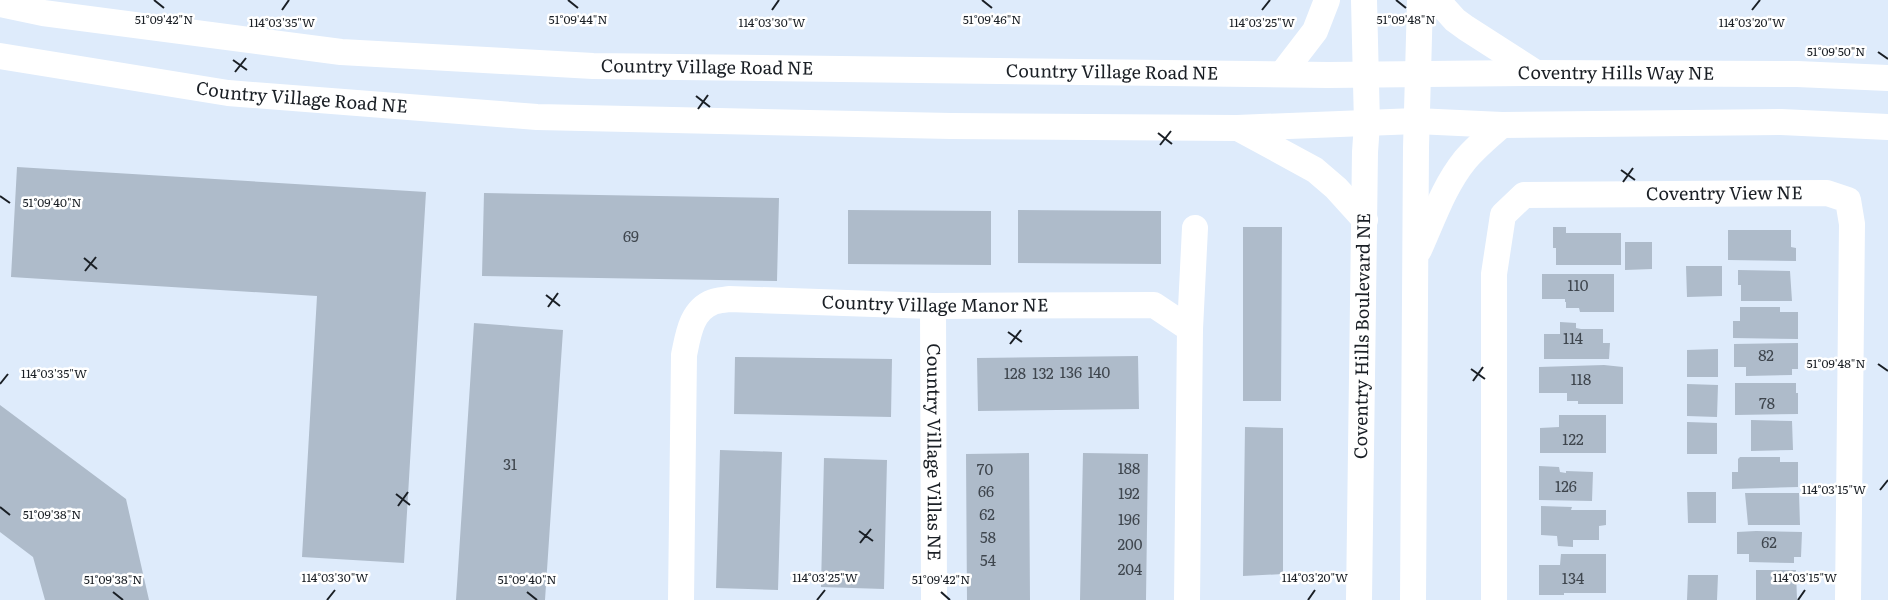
<svg xmlns="http://www.w3.org/2000/svg" width="1888" height="600" viewBox="0 0 1888 600" font-family="Literata,serif">
  <style>
    .building { fill: #aebbca }
    .lines { fill: none; stroke-linecap: round; stroke-linejoin: round }
    .minor { stroke: #fff; stroke-width: 26 }
    .ticks { fill: none; stroke: #1a1f25; stroke-width: 2 }
    .labels { text-anchor: middle; stroke-width: 5; stroke-linejoin: round; paint-order: stroke }
    .number-label { font-size: 15px; fill: #3f464e }
    .street-label { font-size: 18px; fill: #1a1f25; stroke: #fff }
    .ticks-label { font-size: 12px; text-anchor: middle; fill: #1a1f25; stroke: #fff; stroke-width: 5; stroke-linejoin: round; paint-order: stroke }
  </style>
  <rect width="100%" height="100%" fill="#deebfb"/>
  <path class="building" d="M17,167L426,192L404,563L302,557L317,296L11,277Z
    M484,193L779,198L777,281L482,276Z
    M848,210L991,211V265L848,264Z
    M1018,210L1161,211V264L1018,263Z
    M1243,227H1282L1281,401H1243Z
    M1553,227H1566V233H1621V265H1556V248H1553Z
    M1728,230H1791V247L1796,248V261L1728,260Z
    M1625,242H1652V269L1625,270Z
    M1686,266H1722V296L1687,297Z
    M1738,270L1790,271L1792,301H1741V285H1738Z
    M1542,274H1614V312H1580L1579,308H1566V302H1565V299H1542Z
    M1740,307H1780V312H1798V339L1733,338V321H1740Z
    M1560,322L1576,323V328L1581,329H1603V343H1610L1609,359H1544V334H1560Z
    M474,323L563,330L545,600H456Z
    M1798,343V369H1792V375L1746,376V367H1734V344Z
    M1718,349V377H1687V350Z
    M1138,356L1139,409L978,411L977,358Z
    M735,357L892,359L891,417L734,414Z
    M1604,365L1623,367V404H1578V401H1567V393H1539V367Z
    M1735,383H1796V393H1798V414L1735,415Z
    M1687,384L1718,385L1717,417L1687,416Z
    M0,405L126,499L149,600H45L33,557L0,532Z
    M1559,415H1606V453H1540V428L1559,427Z
    M1751,420L1792,421L1793,450L1751,451Z
    M1687,422L1717,423V454H1687Z
    M1245,427L1283,428V574L1243,576Z
    M720,450L782,452L778,590L716,588Z
    M1029,453L1030,600H967L966,454Z
    M1083,453L1148,454L1146,600H1080Z
    M1740,457H1780V462H1798V487L1732,489V472H1738V459Z
    M824,458L887,460L884,589L821,587Z
    M1539,466L1559,467L1560,472L1566,473V471L1593,472L1592,501L1539,500Z
    M1687,492H1716V523H1688Z
    M1745,493H1799L1800,525H1748Z
    M1541,506L1572,507L1571,510H1606V525L1599,526V540H1573V547L1558,546L1557,536L1541,535Z
    M1756,531L1802,532L1801,557H1794V563L1749,562V554H1737V532Z
    M1561,554H1606V593H1564V595H1539V565H1560Z
    M1756,570H1796L1797,600H1756Z
    M1688,575H1718L1717,600H1687Z"/>
  <g class="lines">
    <g class="minor">
      <path d="M1437,0L1455,20L1466,28L1536,73"/>
      <path id="s1" d="M0,4L43,13L341,52L593,66L1328,75L1536,73L1797,74L1888,78"/>
      <path id="s2" d="M0,56L228,93L537,117L951,126L1237,128L1416,121L1502,125L1781,122L1888,127"/>
      <path d="M1282,74L1315,31L1327,0"/>
      <path d="M1238,128L1315,170L1336,188L1365,220"/>
      <path d="M1419,250C1433,219 1444,186 1465,160C1476,147 1489,136 1502,125"/>
      <path id="s3" d="M933,306L934,600"/>
      <path d="M1190,329L1195,228"/>
      <path id="s4" d="M681,600L684,355C688,336 691,310 713,302C718,300 724,300 729,299L933,306L1154,305L1190,329L1187,600"/>
      <path id="s5" d="M1359,600L1365,152L1367,124L1364,0"/>
      <path d="M1413,600L1416,148L1420,0"/>
      <path id="s6" d="M1494,600V274L1503,215L1524,195L1827,193L1848,200L1852,224L1848,600"/>
    </g>
  </g>
  <path class="ticks" d="M154,0L164,8M568,0L578,8M982,0L992,8M1396,0L1406,8M282,10L289,0M772,10L779,0M1262,10L1270,0M1752,10L1760,0M1878,52L1888,59M233,60L247,70M235,72L246,58M696,96L710,107M698,109L708,95M1158,133L1172,144M1160,145L1171,131M1621,170L1635,180M1623,182L1633,168M0,196L10,203M84,258L97,269M85,271L96,257M546,295L560,306M548,307L558,293M1008,332L1022,342M1010,344L1021,330M1878,364L1888,371M1471,369L1485,379M1473,381L1483,367M0,384L8,374M1880,490L1888,480M396,494L410,505M398,506L408,492M0,507L10,515M859,531L873,541M860,543L871,529M113,592L123,600M527,592L537,600M941,592L950,600M327,600L335,590M817,600L825,590M1308,600L1315,590M1798,600L1805,590"/>
  <g class="labels">
    <g class="number-label">
      <text x="631" y="242">69</text>
      <text x="1578" y="291">110</text>
      <text x="1573" y="344">114</text>
      <text x="1766" y="361">82</text>
      <text x="1071" y="378">136</text>
      <text x="1099" y="378">140</text>
      <text x="1015" y="379">128</text>
      <text x="1043" y="379">132</text>
      <text x="1581" y="385">118</text>
      <text x="1767" y="409">78</text>
      <text x="1573" y="445">122</text>
      <text x="510" y="470">31</text>
      <text x="1129" y="474">188</text>
      <text x="985" y="475">70</text>
      <text x="1566" y="492">126</text>
      <text x="986" y="497">66</text>
      <text x="1129" y="499">192</text>
      <text x="987" y="520">62</text>
      <text x="1129" y="525">196</text>
      <text x="988" y="543">58</text>
      <text x="1769" y="548">62</text>
      <text x="1130" y="550">200</text>
      <text x="988" y="566">54</text>
      <text x="1130" y="575">204</text>
      <text x="1573" y="584">134</text>
    </g>
    <g class="street-label">
      <text dy="6" stroke="none"><textPath href="#s1" startOffset="711">Country Village Road NE</textPath></text>
      <text dy="6" stroke="none"><textPath href="#s1" startOffset="1116">Country Village Road NE</textPath></text>
      <text dy="6" stroke="none"><textPath href="#s1" startOffset="1620">Coventry Hills Way NE</textPath></text>
      <text dy="6" stroke="none"><textPath href="#s2" startOffset="305">Country Village Road NE</textPath></text>
      <text dy="6" stroke="none"><textPath href="#s6" startOffset="615">Coventry View NE</textPath></text>
      <text dy="6" stroke="none"><textPath href="#s4" startOffset="531">Country Village Manor NE</textPath></text>
      <text dy="6" stroke="none"><textPath href="#s5" startOffset="264">Coventry Hills Boulevard NE</textPath></text>
      <text dy="6" stroke="none"><textPath href="#s3" startOffset="146">Country Village Villas NE</textPath></text>
    </g>
  </g>
  <g class="ticks-label">
    <text x="992" y="24">51°09'46"N</text>
    <text x="164" y="24">51°09'42"N</text>
    <text x="578" y="24">51°09'44"N</text>
    <text x="1406" y="24">51°09'48"N</text>
    <text x="282" y="27">114°03'35"W</text>
    <text x="772" y="27">114°03'30"W</text>
    <text x="1262" y="27">114°03'25"W</text>
    <text x="1752" y="27">114°03'20"W</text>
    <text x="1836" y="56">51°09'50"N</text>
    <text x="52" y="207">51°09'40"N</text>
    <text x="1836" y="368">51°09'48"N</text>
    <text x="54" y="378">114°03'35"W</text>
    <text x="1834" y="494">114°03'15"W</text>
    <text x="52" y="519">51°09'38"N</text>
    <text x="335" y="582">114°03'30"W</text>
    <text x="825" y="582">114°03'25"W</text>
    <text x="1315" y="582">114°03'20"W</text>
    <text x="1805" y="582">114°03'15"W</text>
    <text x="113" y="584">51°09'38"N</text>
    <text x="527" y="584">51°09'40"N</text>
    <text x="941" y="584">51°09'42"N</text>
  </g>
</svg>
